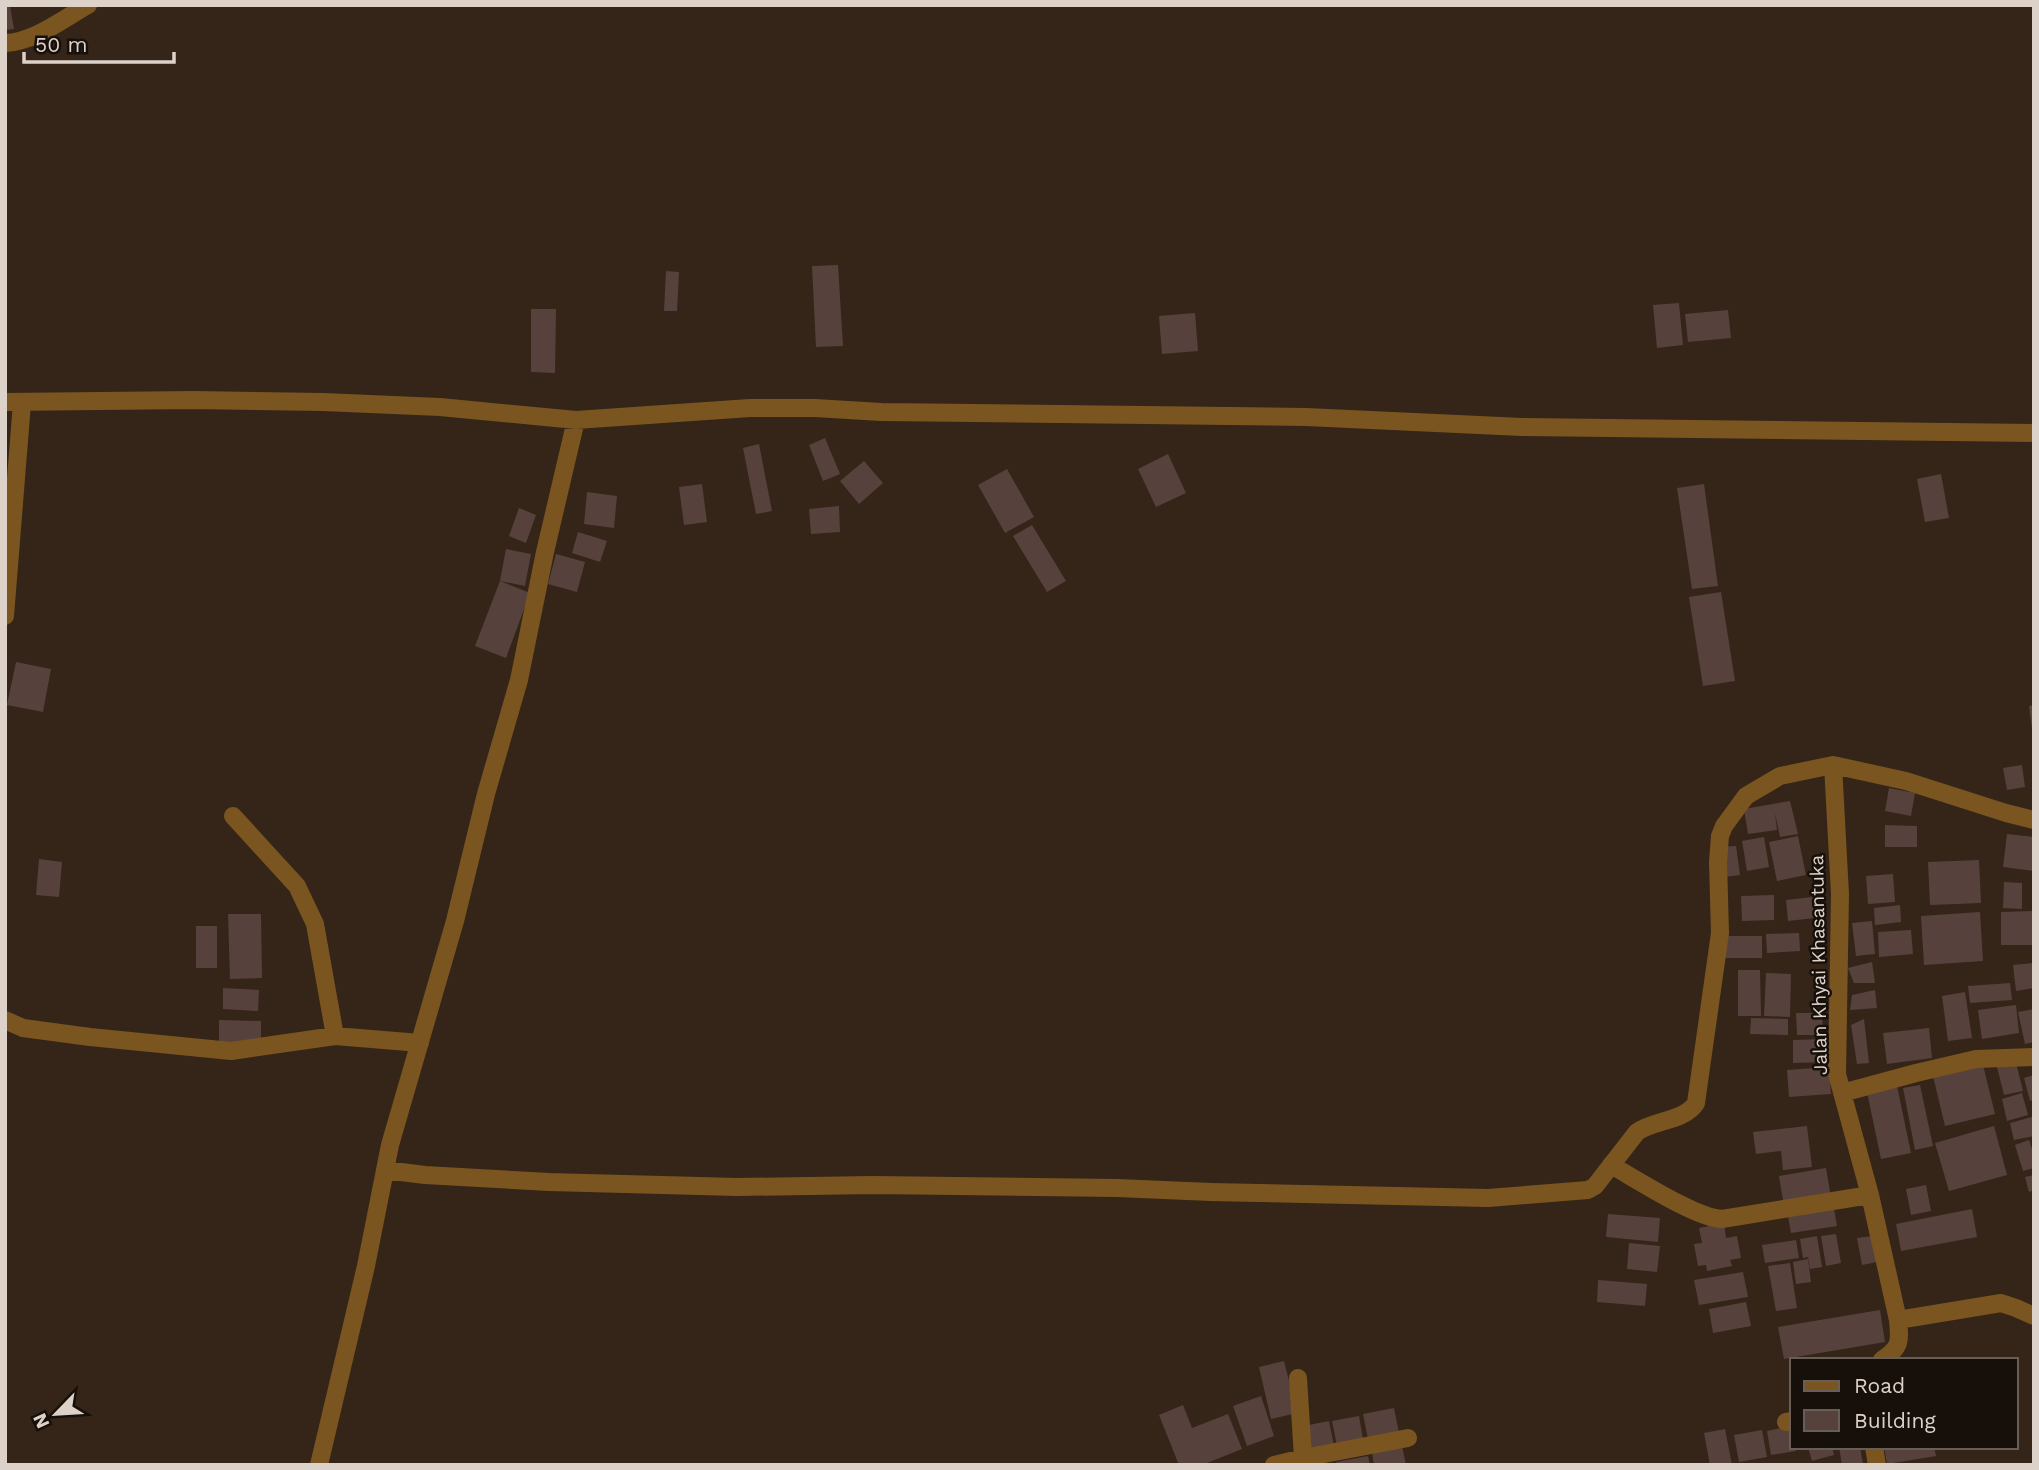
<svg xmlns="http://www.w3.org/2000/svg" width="2039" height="1470" viewBox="0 0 2039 1470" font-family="'Work Sans',sans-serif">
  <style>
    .building { fill: #57413d }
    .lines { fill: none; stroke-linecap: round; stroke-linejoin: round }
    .minor { stroke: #7a5520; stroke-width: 18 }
    .labels { text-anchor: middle; stroke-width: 5; stroke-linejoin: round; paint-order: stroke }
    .street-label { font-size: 19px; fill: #ddd2ca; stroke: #17100a }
  </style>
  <rect width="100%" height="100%" fill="#342518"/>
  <path class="building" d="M5,6H10L14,29L5,30Z
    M838,265L843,346L816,347L812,266Z
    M666,271L679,272L677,311H664Z
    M1679,303L1683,345L1657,348L1653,305Z
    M531,309H556L555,373L531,372Z
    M1728,310L1731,338L1688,342L1685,314Z
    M1195,313L1198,351L1162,354L1159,316Z
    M825,438L840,474L823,481L809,445Z
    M759,444L772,511L756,514L743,448Z
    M1168,454L1186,493L1156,507L1138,469Z
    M864,461L883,483L859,504L840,481Z
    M1007,469L1034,517L1005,533L978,485Z
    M1941,474L1949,518L1925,522L1917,479Z
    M702,484L707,522L684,525L679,487Z
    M1704,484L1718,586L1692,589L1677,488Z
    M587,492L617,496L614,528L584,524Z
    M839,506L840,532L811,534L809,509Z
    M519,508L536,515L526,543L509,536Z
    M1032,525L1066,581L1047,592L1013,536Z
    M578,532L607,541L600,562L572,553Z
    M506,549L531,554L525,586L500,581L530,593L506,658L475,646L500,581Z
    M556,554L585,562L577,592L548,584Z
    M1721,592L1735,681L1703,686L1689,597Z
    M16,662L51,669L43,712L7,705Z
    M2034,705V729H2032L2029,706Z
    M2022,765L2025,787L2007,790L2003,768Z
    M1889,788L1915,793L1911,816L1885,811Z
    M1790,801L1798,834L1780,837L1775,813L1777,830L1748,834L1744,809Z
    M1885,825L1917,826V847H1885Z
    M2007,834L2034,837V871L2003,867Z
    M1798,836L1806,875L1777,881L1769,842Z
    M1764,837L1769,867L1747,871L1742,841Z
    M1736,846L1740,875L1725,877L1721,847Z
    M39,859L62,862L59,897L36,895Z
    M1979,860L1981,903L1930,905L1928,862Z
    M1893,874L1895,902L1868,904L1866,876Z
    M2004,882L2022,883V909L2003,908Z
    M1774,895V920L1742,921L1741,896Z
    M1813,897L1815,918L1788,921L1786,900Z
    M1900,905L1901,922L1875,925L1874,908Z
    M2034,911V945H2001V912Z
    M1980,912L1983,961L1924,965L1921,916Z
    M228,914H261L262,978L230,979Z
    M1872,921L1875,954L1856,956L1852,923Z
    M196,926H217V968H196Z
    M1911,930L1913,954L1879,957L1878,932Z
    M1799,933L1800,951L1767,953L1766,934Z
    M1724,936H1762V958H1725Z
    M1872,962L1875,983H1854L1848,968Z
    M2034,963V988L2016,991L2013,965Z
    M1738,970H1760L1761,1016H1738Z
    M1766,973L1791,974L1790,1017L1764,1016Z
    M2010,983L2012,1000L1970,1003L1968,986Z
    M223,988L259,990L258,1011L223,1009Z
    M1875,990L1877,1008L1850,1010L1852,995Z
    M1965,992L1972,1038L1948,1041L1942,996Z
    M2016,1005L2019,1033L1982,1039L1978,1010Z
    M2034,1009V1042L2025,1044L2018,1012Z
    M1796,1013H1822L1823,1035H1797Z
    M1751,1018L1788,1019V1035L1750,1034Z
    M1864,1019L1869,1063L1857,1064L1851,1025Z
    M219,1020L261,1021V1043L219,1042Z
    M1929,1028L1932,1058L1887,1064L1883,1033Z
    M1826,1039V1062L1793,1063V1040Z
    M2015,1059L2023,1091L2004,1095L1996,1063Z
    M1983,1065L1995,1114L1945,1126L1933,1076Z
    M1829,1067L1831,1094L1789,1097L1787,1070Z
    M2034,1075V1100L2030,1101L2024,1078Z
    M1920,1085L1933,1146L1915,1150L1903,1088Z
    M1897,1086L1911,1153L1881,1159L1867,1092Z
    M2022,1093L2028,1115L2007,1121L2002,1099Z
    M2032,1117L2034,1136L2014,1140L2010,1123Z
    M1807,1126L1812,1167L1783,1170L1781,1151L1756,1154L1753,1132Z
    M1994,1126L2007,1175L1949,1191L1935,1143Z
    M2029,1140L2034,1155V1168L2023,1171L2015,1145Z
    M1826,1168L1831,1198L1784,1206L1779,1176Z
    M2034,1175V1190L2029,1192L2025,1177Z
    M1926,1185L1931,1211L1911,1215L1906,1189Z
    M1833,1203L1837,1226L1791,1233L1787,1211Z
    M1972,1209L1977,1237L1901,1251L1896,1224Z
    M1608,1214L1660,1218L1658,1242L1606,1237Z
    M1724,1223L1726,1238L1737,1236L1741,1258L1730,1260L1732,1266L1707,1271L1706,1265L1698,1266L1694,1244L1702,1243L1699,1228Z
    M1836,1234L1841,1263L1826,1266L1821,1236Z
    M1817,1236L1822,1267L1810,1269L1808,1257L1803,1258L1800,1239Z
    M1873,1236L1877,1262L1862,1265L1857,1238Z
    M1796,1240L1799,1258L1765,1263L1762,1245Z
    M1629,1243L1660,1246L1657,1272L1627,1269Z
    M1808,1259L1811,1282L1796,1284L1793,1262Z
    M1790,1263L1797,1308L1776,1311L1768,1266Z
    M1743,1272L1748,1297L1699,1305L1694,1280Z
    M1598,1280L1647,1284L1645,1306L1597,1302Z
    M1746,1302L1751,1326L1713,1333L1709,1309Z
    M1880,1310L1885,1342L1784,1359L1778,1327Z
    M1284,1361L1297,1413L1271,1419L1259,1367Z
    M1261,1396L1274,1436L1247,1446L1233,1406Z
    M1183,1405L1192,1428L1228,1414L1242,1449L1202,1465H1179L1159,1415Z
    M1394,1408L1400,1438L1369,1444L1363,1414Z
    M1359,1416L1364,1445L1338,1451L1332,1421Z
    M1329,1421L1335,1451L1310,1456L1304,1426Z
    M1791,1426L1792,1447H1795L1796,1451L1771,1455L1767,1431Z
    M1725,1429L1732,1465H1710L1704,1433Z
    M1762,1430L1767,1457L1739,1462L1734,1435Z
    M1402,1446L1406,1465H1374L1372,1452Z
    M1808,1447H1832L1834,1455L1812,1461Z
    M1839,1447H1860L1863,1464L1842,1465Z
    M1884,1447H1934L1936,1456L1887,1464Z
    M1368,1456L1370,1465H1337L1336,1462Z"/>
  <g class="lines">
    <path class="minor" d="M5,43C34,42 63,19 88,5
      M5,402L194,400L323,402L440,407L576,420L750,408H815L881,412L1306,417L1522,427L2034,433
      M5,616L22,403
      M1833,765L1840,894L1837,1074L1870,1195L1898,1320C1900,1342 1901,1347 1882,1360
      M233,816L297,886L315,924L335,1036
      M5,1020L23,1028L90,1037L231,1051L335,1036L420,1043
      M1842,1093L1916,1073L1976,1059L2034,1057
      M1611,1165C1636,1179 1696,1218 1722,1219L1870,1195
      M385,1170L425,1175L549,1182L737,1187L873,1185L1117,1188L1211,1192L1488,1198L1588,1190L1595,1186L1637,1132C1654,1120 1685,1121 1696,1103L1720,933L1718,862L1720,836L1724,826L1746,796L1780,776L1833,765L1906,781L2006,813L2034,820
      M1898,1320L2001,1303L2016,1308L2034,1316
      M1298,1378L1303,1458L1408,1438
      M1786,1422L1792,1421
      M1874,1447L1877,1465
      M319,1465L366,1266L390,1145L455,921L486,794L519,680L545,552L576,420
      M1274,1465L1303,1458L1304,1465"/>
  </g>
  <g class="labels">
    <g class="street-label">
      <text transform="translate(1818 965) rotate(-91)" y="7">Jalan Khyai Khasantuka</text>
    </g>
  </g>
  <rect width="2039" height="1470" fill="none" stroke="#ddd2ca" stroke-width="14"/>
  <rect x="1790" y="1358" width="228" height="91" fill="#17100a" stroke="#665e57" stroke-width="2"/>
  <rect x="1804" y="1381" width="35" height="10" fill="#7a5520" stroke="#665e57" stroke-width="2"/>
  <text x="1854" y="1393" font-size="21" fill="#ddd2ca">Road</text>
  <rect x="1804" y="1410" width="35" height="21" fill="#57413d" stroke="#665e57" stroke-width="2"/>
  <text x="1854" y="1428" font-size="21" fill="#ddd2ca">Building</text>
  <g transform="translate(56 1414) rotate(245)" stroke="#17100a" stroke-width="5" paint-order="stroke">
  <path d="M0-5L12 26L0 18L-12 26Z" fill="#ddd2ca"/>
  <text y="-10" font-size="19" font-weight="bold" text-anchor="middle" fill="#ddd2ca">N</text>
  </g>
  <path d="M24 52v10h150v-10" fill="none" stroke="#ddd2ca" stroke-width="3.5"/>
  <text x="35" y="52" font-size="21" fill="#ddd2ca" stroke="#17100a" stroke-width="5" paint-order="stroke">50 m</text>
</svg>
